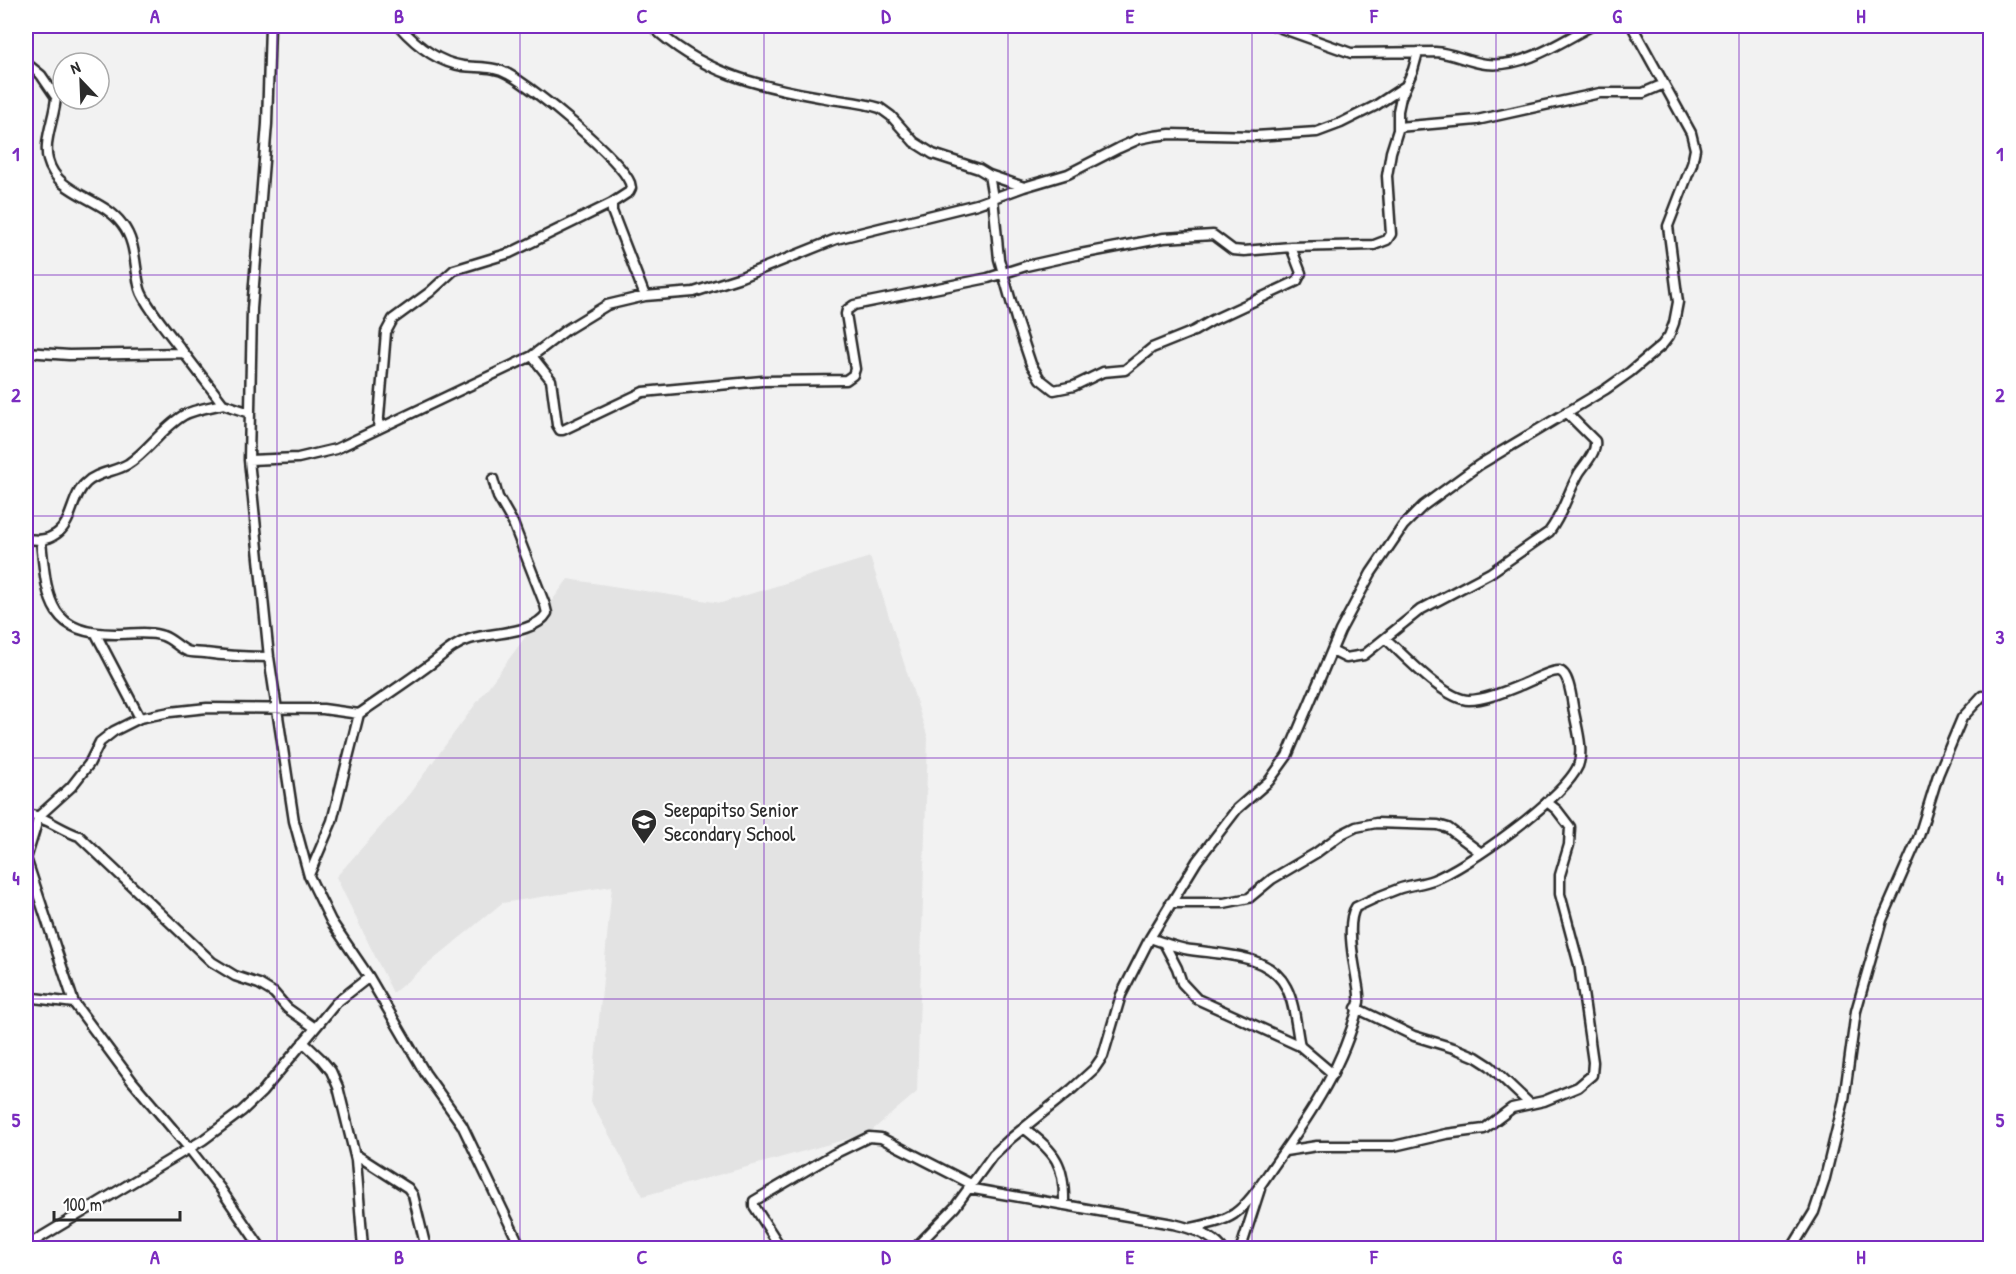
<svg xmlns="http://www.w3.org/2000/svg" width="2016" height="1274" viewBox="0 0 2016 1274" font-family="'Patrick Hand',sans-serif">
  <style>
    .built { fill: #e3e3e3 }
    .lines { fill: none; stroke-linecap: round; stroke-linejoin: round }
    .street-casing { stroke: #2b2b2b; stroke-width: 13 }
    .street { stroke: #fff; stroke-width: 8 }
    .grid { fill: none; stroke: #7b2cbf; stroke-width: 1.5; stroke-opacity: 0.55 }
    .labels { text-anchor: middle; stroke-width: 4.5; stroke-linejoin: round; paint-order: stroke }
    .poi-label { font-size: 21px; fill: #2b2b2b; stroke: #fff; text-anchor: start }
    .neatline { fill: none; stroke: #7b2cbf; stroke-width: 2 }
    .grid-label { font-size: 20px; text-anchor: middle; font-weight: bold; fill: #7b2cbf }
  </style>
  <rect width="100%" height="100%" fill="#f2f2f2"/>
  <filter id="ink" filterUnits="userSpaceOnUse"><feTurbulence type="fractalNoise" baseFrequency=".0167" numOctaves="2"/><feDisplacementMap in="SourceGraphic" scale="12" xChannelSelector="R" yChannelSelector="G"/><feConvolveMatrix kernelMatrix="1 2 1 2 8 2 1 2 1" color-interpolation-filters="sRGB"/></filter>
  <g filter="url(#ink)">
    <path class="built" d="M870,557L928,738L917,1092L869,1133L643,1196L591,1102L612,886L502,903L393,993L336,877L407,797L568,579L721,603Z"/>
    <g class="lines">
      <g class="street-casing">
        <path id="street" d="M270,26L267,124L252,309L249,460L269,657L294,821L309,876L331,921L369,977L425,1073L462,1125L521,1248
          M399,26C416,45 437,62 463,66C478,68 495,66 508,74C534,88 620,158 630,183L631,188L629,192L612,203V211L645,296
          M652,26C700,72 757,86 820,97C840,101 861,102 880,108L891,116L914,142L933,154L979,169L989,175L1024,187L1068,174L1119,148L1139,139L1154,136L1170,134L1255,136L1317,132L1341,123L1375,106L1404,87
          M1275,26L1351,53L1435,52C1453,53 1468,62 1486,64C1524,68 1559,43 1591,26
          M26,63L41,75L56,97C55,117 43,140 48,160C57,195 102,197 122,224C137,243 134,267 140,289C144,304 174,339 184,353
          M1398,127L1477,120L1600,93H1643L1664,84
          M989,175L993,198L999,259L1016,319L1031,364L1040,379L1054,390L1074,386L1103,372L1125,370L1152,348L1194,331L1213,320L1297,281L1301,273L1291,247
          M26,352L69,355L184,353L223,404L250,413
          M532,356L551,380L557,425L560,430H563L643,392L762,381L846,380L853,375L855,369L846,314L847,310L854,305L988,278L1026,266L1075,255L1164,238L1213,235L1233,250L1244,251L1291,247L1374,245L1387,240L1391,234L1387,176L1391,152L1398,130V111L1401,97L1413,70L1418,52
          M378,429L386,332L393,319L430,292L454,270L510,253L612,203
          M249,460L298,458L336,449L532,356L566,330L607,305L645,296L694,292L741,277L836,239L977,204L1024,187
          M26,539C37,540 46,541 56,534C73,523 71,496 86,483C97,472 115,472 128,464C148,451 162,428 184,415C195,409 211,407 223,404
          M41,541C47,600 48,635 118,634C132,634 150,631 163,636C172,639 178,647 187,651C192,653 199,652 205,653C227,656 247,657 269,657
          M96,634L140,718
          M1332,651L1346,658L1364,655L1420,610L1490,573L1549,532C1563,514 1568,492 1579,473C1585,464 1597,452 1595,441L1566,412
          M359,714C382,698 405,683 428,666C442,656 453,644 470,639C493,632 535,634 547,613L545,605L513,523L498,497L493,479
          M26,814C45,816 60,830 79,836L212,962L235,976L259,984L274,993L287,1008L315,1028
          M26,858L74,1003L132,1081L188,1147L220,1188L261,1248
          M26,859L39,816L71,787L89,764L100,742L114,731L140,718L170,712L207,708L323,709L359,714L332,821L309,875
          M1170,903H1224L1249,898L1272,879L1316,853L1342,834L1356,827L1376,823L1438,825L1448,828L1481,853
          M1150,938C1161,942 1173,946 1185,949C1218,955 1268,952 1286,987C1295,1004 1296,1027 1300,1046
          M1164,943L1177,968L1182,983L1197,999L1300,1046L1333,1074
          M26,997L74,1003
          M1356,1008L1414,1036L1457,1049L1476,1057L1490,1066L1530,1104
          M303,1042L321,1059L331,1071L338,1087L356,1160L363,1248
          M1025,1129C1056,1153 1065,1164 1064,1205
          M1285,1151L1317,1146H1394L1446,1134L1484,1129L1512,1108L1544,1101L1578,1087L1592,1075L1593,1062L1579,965L1560,894V875L1569,845L1570,827L1557,810L1547,802
          M355,1154L408,1188L413,1195L426,1248
          M968,1188L1173,1224C1191,1228 1210,1234 1222,1248
          M1191,1228C1205,1225 1222,1222 1234,1214C1251,1202 1263,1181 1275,1164C1310,1115 1346,1062 1359,1002C1360,993 1357,983 1356,975C1353,958 1346,921 1356,907C1370,900 1384,894 1398,889C1409,885 1422,884 1433,880C1466,868 1564,798 1578,766C1584,750 1577,728 1574,712C1572,703 1570,673 1559,671C1551,670 1529,682 1521,685C1506,691 1485,700 1469,700C1445,700 1404,655 1386,639
          M26,1246L203,1140L242,1111L262,1092L336,1003L369,977
          M781,1248L754,1206V1201L834,1154L869,1137L881,1138L971,1184
          M915,1248L955,1207L993,1155L1010,1139L1072,1089L1094,1069L1103,1056L1121,995L1150,938L1197,861L1237,809L1269,781L1287,756L1340,631L1371,573L1403,526L1423,506L1479,465L1606,389L1630,372L1662,345L1669,336L1674,323L1678,302L1668,226L1692,164L1695,149L1691,133L1632,26
          M1241,1248L1260,1189
          M1792,1248L1814,1212L1824,1182L1844,1100L1856,1011L1882,920L1919,836L1938,775L1962,718L1982,696"/>
      </g>
      <use href="#street" class="street"/>
    </g>
  </g>
  <path class="grid" d="M277,26V1248M520,26V1248M764,26V1248M1008,26V1248M1252,26V1248M1496,26V1248M1739,26V1248M26,275H1990M26,516H1990M26,758H1990M26,999H1990"/>
  <defs>
    <g id="school-pin" transform="scale(1.35)"><path d="M0 17L-7.5 6A9.5 9.5 0 1 1 7.5 6Z" fill="#2b2b2b" stroke="#fff"/><path d="M0-5L7-2L0 1L-7-2ZM-4 1L0 2.5L4 1V4Q0 6-4 4Z" fill="#fff"/></g>
  </defs>
  <g fill-rule="evenodd">
    <use href="#school-pin" x="644" y="822"/>
  </g>
  <g class="labels">
    <g class="poi-label">
      <text x="664" y="817">Seepapitso Senior<tspan x="664" dy="24">Secondary School</tspan></text>
    </g>
  </g>
  <rect width="2016" height="1274" fill="none" stroke="#fff" stroke-width="66"/>
  <g transform="translate(81 81) rotate(337)"><circle r="28" fill="#ffffff" stroke="#aaaaaa" stroke-width="1.5"/>
  <path d="M0-4.5L10 22L0 15L-10 22Z" fill="#2b2b2b"/>
  <text y="-9" font-size="16" font-weight="bold" text-anchor="middle" fill="#2b2b2b">N</text>
  </g>
  <path d="M54 1211v9h126v-9" fill="none" stroke="#2b2b2b" stroke-width="3"/>
  <text x="63" y="1211" font-size="18" fill="#2b2b2b" stroke="#ffffff" stroke-width="4.5" paint-order="stroke">100 m</text>
  <rect x="33" y="33" width="1950" height="1208" class="neatline"/>
  <g class="grid-label">
    <text x="155" y="23">A</text>
    <text x="399" y="23">B</text>
    <text x="642" y="23">C</text>
    <text x="886" y="23">D</text>
    <text x="1130" y="23">E</text>
    <text x="1374" y="23">F</text>
    <text x="1617" y="23">G</text>
    <text x="1861" y="23">H</text>
    <text x="16" y="161">1</text>
    <text x="2000" y="161">1</text>
    <text x="16" y="402">2</text>
    <text x="2000" y="402">2</text>
    <text x="16" y="644">3</text>
    <text x="2000" y="644">3</text>
    <text x="16" y="885">4</text>
    <text x="2000" y="885">4</text>
    <text x="16" y="1127">5</text>
    <text x="2000" y="1127">5</text>
    <text x="155" y="1264">A</text>
    <text x="399" y="1264">B</text>
    <text x="642" y="1264">C</text>
    <text x="886" y="1264">D</text>
    <text x="1130" y="1264">E</text>
    <text x="1374" y="1264">F</text>
    <text x="1617" y="1264">G</text>
    <text x="1861" y="1264">H</text>
  </g>
</svg>
